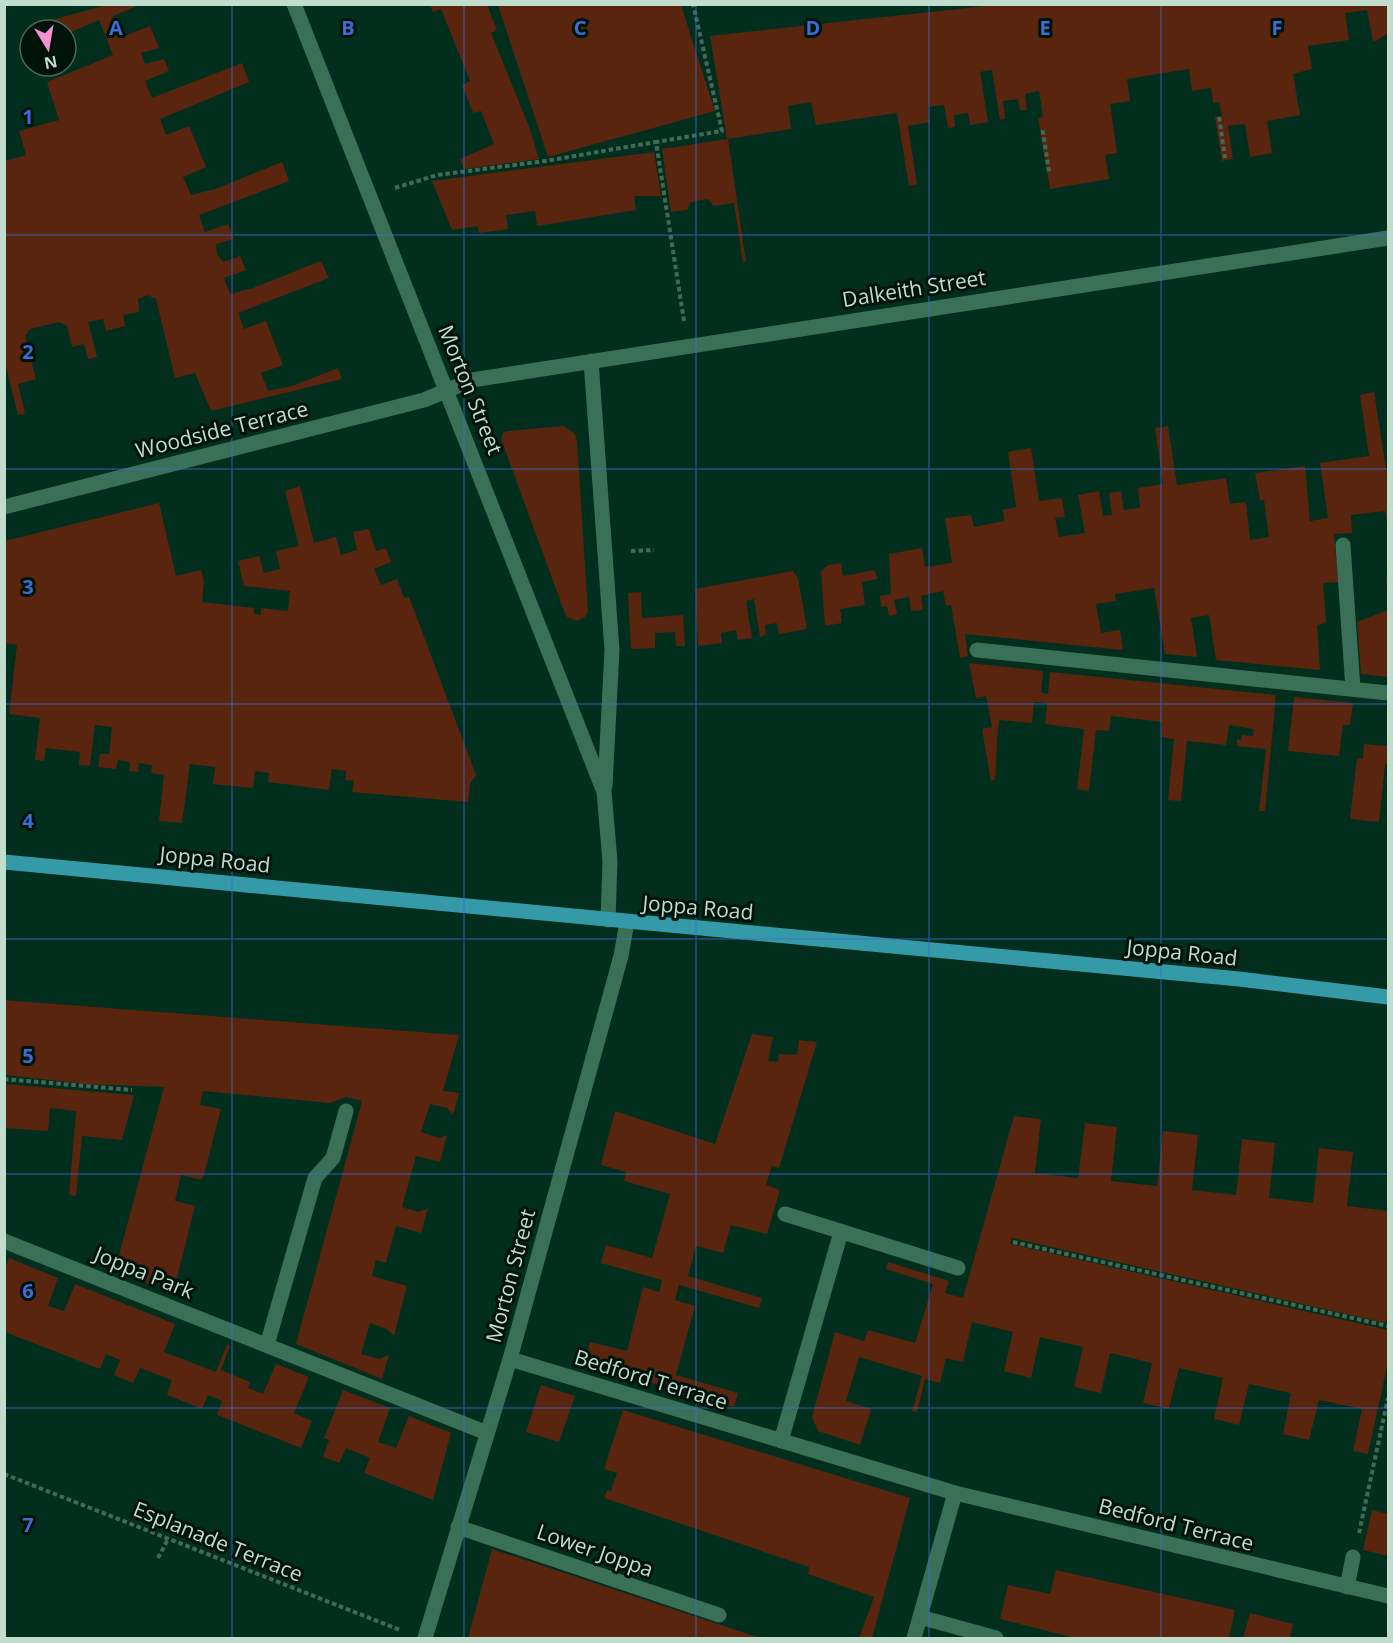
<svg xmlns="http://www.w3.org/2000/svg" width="1393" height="1643" viewBox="0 0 1393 1643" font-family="'Open Sans',sans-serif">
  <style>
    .green { fill: #59250f }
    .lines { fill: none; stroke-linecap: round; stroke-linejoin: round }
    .path { stroke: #436a59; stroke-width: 4; stroke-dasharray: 4.5 3; stroke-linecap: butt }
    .minor { stroke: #3a7057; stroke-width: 15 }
    .major { stroke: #359aa7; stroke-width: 15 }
    .grid { fill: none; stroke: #3e6bd6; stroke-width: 1.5; stroke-opacity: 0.55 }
    .labels { text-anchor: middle; stroke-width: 6; stroke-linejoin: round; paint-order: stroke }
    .street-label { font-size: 21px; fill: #c1ddce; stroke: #00130a }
    .grid-label { font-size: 20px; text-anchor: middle; font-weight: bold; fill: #3e6bd6; stroke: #00130a; stroke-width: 6; stroke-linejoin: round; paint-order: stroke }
  </style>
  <rect width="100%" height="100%" fill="#022e1d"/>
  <path class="green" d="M1004,4L1388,5V34L1373,42L1367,10L1345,13L1349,40L1308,46L1312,69L1293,74L1300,115L1267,121L1272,153L1250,157L1245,124L1228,126L1233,159L1222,161L1215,117L1222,116L1219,102L1213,103L1211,88L1192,91L1189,69L1127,79L1130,101L1110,104L1117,153L1105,155L1109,179L1050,189L1038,118L1043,117L1039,91L1025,94L1027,110H1020L1018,99L1003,101L1005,119L1000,120L992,70L980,72L988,122L970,125L968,113L954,115L955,127L948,128L944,105L928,107L930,122L908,126L917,184L909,186L897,113L816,125L811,102L788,106L791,129L728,139L746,262L743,263L734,203L714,206L708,199L691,202L687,210L671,212L662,149L727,139L710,36Z
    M106,5H140L113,16L122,37L150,26L159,48L141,53L145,64L164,59L169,71L145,81L152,98L242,63L249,82L160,119L166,135L189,126L206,167L183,177L191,195L215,189L282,162L289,181L199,215L205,232L228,224L234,239L216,244L217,254L223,262L240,256L246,270L224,278L230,294L253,288L321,261L329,278L238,313L244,329L266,321L283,365L261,373L268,391L292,386L338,368L342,379L211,411L195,373L175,378L156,299L147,295L138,299L139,312L123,315L125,326L106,331L103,319L88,322L97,357L88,359L84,344L72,347L67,326L59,322L30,329L25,336L36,379L18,384L25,414L18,415L4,358L5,161L26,155L19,131L59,120L47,82L113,55L99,20L66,34V30H56L52,20Z
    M430,5H487L497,30L491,33L530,129L539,159L464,169L460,159L494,144L481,111L473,113L462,85L470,81L441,9L433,12Z
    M498,5H681L715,111L548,157Z
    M654,152L661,196H634L636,210L537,226L535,211L506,215L508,229L479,233L478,226L452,230L432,181Z
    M1374,392L1388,481V528L1385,511L1351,515L1352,533L1334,534L1338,582L1323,583L1326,623L1317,625L1320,670L1216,660L1209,615L1191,618L1197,657L1165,654L1154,588L1115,594L1116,601L1096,604L1101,633L1120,630L1123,650L965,634L968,656L960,658L951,605L946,606L943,591L921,596L923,610L911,611L909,597L894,600L897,614L889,616L887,606L881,607L880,596L891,594L889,554L922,548L925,567L952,563L945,518L971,515L974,527L1004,521L1003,510L1016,507L1008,452L1031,448L1039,501L1062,498L1065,517L1055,518L1059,537L1085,533L1078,495L1099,491L1103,516L1112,515L1109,493L1121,491L1124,510L1140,508L1138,488L1163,484L1155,428L1168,426L1177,485L1226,478L1230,504L1246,502L1250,540L1269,537L1264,500H1260L1255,473L1305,466L1310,521L1328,518L1320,463L1369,456L1360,395Z
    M564,426L575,434L577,442L588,612L585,617L577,621L567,617L564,611L501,439L504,432L508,431Z
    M300,486L314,543L336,537L341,555L357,550L353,532L369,529L376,551L386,548L391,562L374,569L381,585L397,579L404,598L409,597L476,775L470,784L468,802L352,792L354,781L345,780L346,771L332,769L329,790L268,782L269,773L255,771L253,788L213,784L215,767L190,764L182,823L159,821L164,775L151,773L152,765L139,763L138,772L129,771L130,762L118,760L116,769L98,767L100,754H109L112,727L95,725L90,766L79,765L80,752L46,748L44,761L35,760L40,718L9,714L17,645L5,643V541L159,503L176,576L201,570L204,581L202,602L254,608V614L261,615V608L288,611L290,591L244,586L238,561L259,556L264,573L280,569L276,551L299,546L285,491Z
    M841,563L843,576L875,570L877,579L862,582L865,605L840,609L842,623L825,626L821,571L828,565Z
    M793,571L798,578L807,629L779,634L777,623L765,625L766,635L760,637L754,599L746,601L752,638L738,640L736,630L721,633L722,643L698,646L695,589Z
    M1388,574V677L1361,674L1357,622L1388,610L1386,575Z
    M641,592L642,618L683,615L685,646H676L675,632L655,633V648L631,649L628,593Z
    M969,663L1043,671L1041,692L1048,694L1050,672L1276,695L1265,811H1259L1266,749L1237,746V739L1241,740L1242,735L1253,736L1254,729L1229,725L1226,745L1187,741L1181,801L1168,800L1174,739L1161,737L1162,722L1111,716L1109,731L1096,730L1089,791L1077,789L1084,729L1045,724L1047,703L1034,702L1032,723L999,720C996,740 997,760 995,780L991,781L982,729L992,727L986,696L976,698Z
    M1294,697L1353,703L1350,725H1343L1339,756L1288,751Z
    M1364,744L1388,746V764H1385L1379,822L1350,819L1357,758L1363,759Z
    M4,1000L459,1035L443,1091L459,1093L453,1115L447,1108L430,1104L421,1132L439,1138L447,1135L440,1162L416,1156L402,1207L418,1212L428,1208L421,1233L396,1226L386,1263L376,1260L372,1276L407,1286L394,1336L387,1329L370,1323L361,1354L379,1359L389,1355L382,1379L296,1344L362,1101L346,1097L330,1103L203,1091L200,1105L221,1109L205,1171L202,1180L181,1175L175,1201L195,1206L177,1278L156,1273L153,1286L115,1270L164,1087L86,1084L5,1075Z
    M752,1034L773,1037L768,1061L778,1062L779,1054L797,1055L799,1040L817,1042L779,1168L772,1166L766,1185L780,1190L767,1234L731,1225L723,1253L696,1246L688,1276L762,1298L759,1308L679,1285L675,1300L695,1306L676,1375L738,1393L734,1407L585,1363L590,1342L627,1351L643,1287L659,1292L662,1280L601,1263L606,1245L652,1258L670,1194L624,1181L626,1172L601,1165L615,1111L715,1144Z
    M4,1084L134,1095L122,1140L82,1136L76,1196L69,1195L76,1111L50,1108L48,1131L5,1128Z
    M1014,1116L1041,1119L1035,1173L1078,1178L1085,1123L1117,1127L1111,1181L1157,1186L1163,1131L1198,1135L1192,1190L1236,1195L1242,1139L1275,1143L1269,1198L1313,1203L1319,1148L1353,1152L1347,1206L1388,1211V1311L1386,1323L1012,1238L1010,1244L1388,1330V1362L1368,1454L1353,1451L1362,1409L1319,1400L1309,1440L1283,1434L1291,1393L1249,1384L1239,1425L1214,1419L1223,1378L1179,1368L1169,1409L1143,1403L1152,1363L1110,1353L1101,1393L1074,1387L1083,1347L1040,1337L1031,1378L1004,1371L1013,1332L972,1322L963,1362L946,1358L940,1383L925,1379L917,1412L912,1411L922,1376L859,1357L846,1401L871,1409L860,1445L818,1431L812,1417L835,1332L864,1341L868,1330L915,1343L933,1284L886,1269L888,1262L949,1281L945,1293L963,1298Z
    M9,1258L58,1278L48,1306L64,1311L75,1284L175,1324L164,1352L216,1372L227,1344L230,1346L221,1370L250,1382L248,1388L263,1394L276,1364L309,1377L294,1413L312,1421L301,1448L217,1415L222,1401L208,1395L202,1409L167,1395L172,1380L140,1368L133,1383L114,1375L120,1360L106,1354L100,1369L5,1332V1269Z
    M541,1385L575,1396L559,1442L526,1432Z
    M343,1390L390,1408L378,1442L396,1448L409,1416L451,1433L433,1500L364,1473L370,1458L346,1448L339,1463L323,1457L329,1440L324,1438Z
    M623,1410L910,1498L872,1638H859L874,1597L808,1574L809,1567L604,1498L607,1490L611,1491L617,1473L604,1469Z
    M1372,1510L1388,1514V1556L1363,1550Z
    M492,1549L760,1638H468Z
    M1056,1570L1235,1610L1229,1638H1074L1000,1619L1008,1585L1050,1594Z
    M1250,1613L1293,1624L1290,1638H1243Z"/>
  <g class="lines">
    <path class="path" d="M1219,117L1225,158
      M1041,132H1043L1049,172
      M395,188L437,175L545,161L656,142
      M684,321L656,142L722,131L693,4
      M631,551L654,550
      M4,1079L132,1090
      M1013,1242L1388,1326
      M4,1474L400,1630
      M1359,1533L1388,1398
      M158,1558L168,1539"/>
    <path class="minor" d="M294,4L604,792L610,861L608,920
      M591,361L612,650L605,786
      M4,507L424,400L472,380L1388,238
      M1343,545L1353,689
      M977,650L1388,693
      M785,1214L958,1268
      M4,1241L487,1433
      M267,1345L315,1178L333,1158L346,1111
      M510,1359L955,1493L1388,1596
      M781,1441L841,1232
      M458,1527L719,1615
      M1347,1587L1353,1557
      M920,1617L996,1638
      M425,1638L510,1359L621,956L627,922
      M914,1638L955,1493"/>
    <path class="major" d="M4,862L1239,979L1388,997"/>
  </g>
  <path class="grid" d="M232,4V1638M464,4V1638M696,4V1638M929,4V1638M1161,4V1638M4,235H1388M4,469H1388M4,704H1388M4,939H1388M4,1174H1388M4,1408H1388"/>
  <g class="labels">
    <g class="street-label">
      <text transform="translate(914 289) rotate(-9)" y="7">Dalkeith Street</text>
      <text transform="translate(470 390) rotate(68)" y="7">Morton Street</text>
      <text transform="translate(222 430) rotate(-14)" y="7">Woodside Terrace</text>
      <text transform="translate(215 860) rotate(6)" y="7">Joppa Road</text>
      <text transform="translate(698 908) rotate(5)" y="7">Joppa Road</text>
      <text transform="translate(1182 953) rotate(6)" y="7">Joppa Road</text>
      <text transform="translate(144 1273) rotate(22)" y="7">Joppa Park</text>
      <text transform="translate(511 1276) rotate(-75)" y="7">Morton Street</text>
      <text transform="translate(651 1380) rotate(17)" y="7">Bedford Terrace</text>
      <text transform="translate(1176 1525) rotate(14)" y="7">Bedford Terrace</text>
      <text transform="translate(218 1542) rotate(22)" y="7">Esplanade Terrace</text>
      <text transform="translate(595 1551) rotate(19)" y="7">Lower Joppa</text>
    </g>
  </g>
  <g class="grid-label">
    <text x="116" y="35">A</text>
    <text x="348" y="35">B</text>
    <text x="580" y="35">C</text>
    <text x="813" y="35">D</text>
    <text x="1045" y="35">E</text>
    <text x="1277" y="35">F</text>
    <text x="28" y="124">1</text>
    <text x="28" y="359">2</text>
    <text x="28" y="594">3</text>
    <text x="28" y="828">4</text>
    <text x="28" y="1063">5</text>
    <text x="28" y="1298">6</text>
    <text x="28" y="1532">7</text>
  </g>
  <rect width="1393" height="1643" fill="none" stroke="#c1ddce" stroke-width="12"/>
  <g transform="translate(48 48) rotate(169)"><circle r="28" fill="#00130a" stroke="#4d6458" stroke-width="1.5"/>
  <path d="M0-4.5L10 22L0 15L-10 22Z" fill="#f590d1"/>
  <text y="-9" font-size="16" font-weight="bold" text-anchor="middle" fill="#c1ddce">N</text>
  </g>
</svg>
